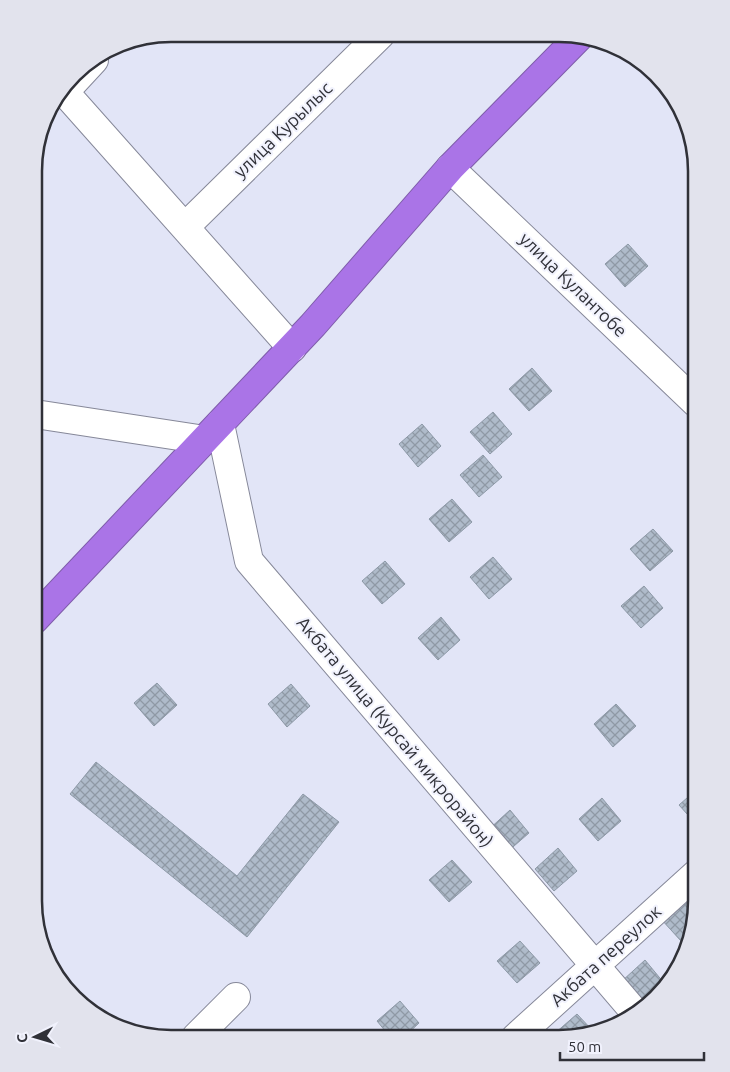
<svg xmlns="http://www.w3.org/2000/svg" width="730" height="1072" viewBox="0 0 730 1072" font-family="Ubuntu,sans-serif">
  <style>
    .building { fill: url(#building-cross-hatch); stroke: #8d99a7 }
    .lines { fill: none; stroke-linecap: round; stroke-linejoin: round }
    .minor-casing { stroke: #868899; stroke-width: 30 }
    .highway-casing { stroke: #7f5daa; stroke-width: 30 }
    .minor { stroke: #fff; stroke-width: 28 }
    .highway { stroke: #aa74e7; stroke-width: 28 }
    .labels { text-anchor: middle; stroke-width: 4; stroke-linejoin: round; paint-order: stroke }
    .street-label { font-size: 18px; fill: #303138; stroke: #f1f2fd }
    .rim { fill: none; stroke: #303138; stroke-width: 2.5 }
  </style>
  <defs>
    <pattern id="building-cross-hatch" width="8" height="8" patternUnits="userSpaceOnUse" patternTransform="scale(1.25)"><rect width="8" height="8" fill="#afbbca"/><path d="M0 0l8 8M0 8l8-8" fill="none" stroke="#8f99a5"/></pattern>
  </defs>
  <rect width="100%" height="100%" fill="#e2e5f7"/>
  <path class="building" d="M628,244L648,266L625,287L605,264Z
    M532,368L552,391L529,411L509,389Z
    M493,412L512,434L490,454L470,432Z
    M422,424L441,446L418,467L399,444Z
    M483,455L502,477L479,497L460,475Z
    M452,499L472,522L449,542L429,519Z
    M653,529L673,551L650,571L630,549Z
    M493,557L512,579L489,599L470,577Z
    M385,561L405,584L382,604L362,581Z
    M644,586L663,608L641,628L621,606Z
    M441,617L460,640L438,660L418,638Z
    M157,683L177,705L154,726L134,703Z
    M291,684L310,706L287,727L268,704Z
    M616,704L636,726L613,747L594,724Z
    M96,762L237,876L303,794L339,822L247,937L70,794Z
    M696,790V824L679,805Z
    M602,798L621,821L598,841L579,819Z
    M510,810L529,833L506,853L487,831Z
    M558,848L577,871L554,891L535,869Z
    M452,860L472,882L449,902L429,880Z
    M684,898L695,911L687,935L681,941L661,919Z
    M520,941L540,963L517,983L497,961Z
    M645,960L664,983L642,1003L622,981Z
    M400,1001L419,1023L403,1038H391L377,1021Z
    M577,1014L593,1031L558,1038L554,1034Z"/>
  <g class="lines">
    <g class="minor-casing">
      <path id="minor" d="M94,60L69,87L68,96L292,348
        M450,168L696,403
        M185,227L381,34
        M35,414L205,440
        M220,424L249,561L633,1010
        M196,1037L236,997
        M515,1038L696,874"/>
    </g>
    <g class="highway-casing">
      <path id="highway" d="M34,620L313,325L450,168L580,36"/>
    </g>
    <use href="#minor" class="minor"/>
    <use href="#highway" class="highway"/>
  </g>
  <g class="labels">
    <g class="street-label">
      <text transform="translate(283 130) rotate(-44)" y="6">улица Курылыс</text>
      <text transform="translate(573 285) rotate(44)" y="6">улица Кулантобе</text>
      <text transform="translate(395 732) rotate(50)" y="6">Акбата улица (Курсай микрорайон)</text>
      <text transform="translate(606 956) rotate(-42)" y="6">Акбата переулок</text>
    </g>
  </g>
  <path d="M0 0H730V1072H0ZM171 42H559A129 129 0 0 1 688 171V901A129 129 0 0 1 559 1030H171A129 129 0 0 1 42 901V171A129 129 0 0 1 171 42Z" fill="#e2e3ed" fill-rule="evenodd"/>
  <path class="rim" d="M171 42H559A129 129 0 0 1 688 171V901A129 129 0 0 1 559 1030H171A129 129 0 0 1 42 901V171A129 129 0 0 1 171 42Z"/>
  <g transform="translate(35 1037) rotate(265)" stroke="#f1f2fd" stroke-width="4" paint-order="stroke">
  <path d="M0-4L9 19L0 12L-9 19Z" fill="#303138"/>
  <text y="-8" font-size="14" font-weight="bold" text-anchor="middle" fill="#303138">С</text>
  </g>
  <path d="M560 1052v8h144v-8" fill="none" stroke="#303138" stroke-width="2.5"/>
  <text x="568" y="1052" font-size="15" fill="#303138" stroke="#f1f2fd" stroke-width="4" paint-order="stroke">50 m</text>
</svg>
